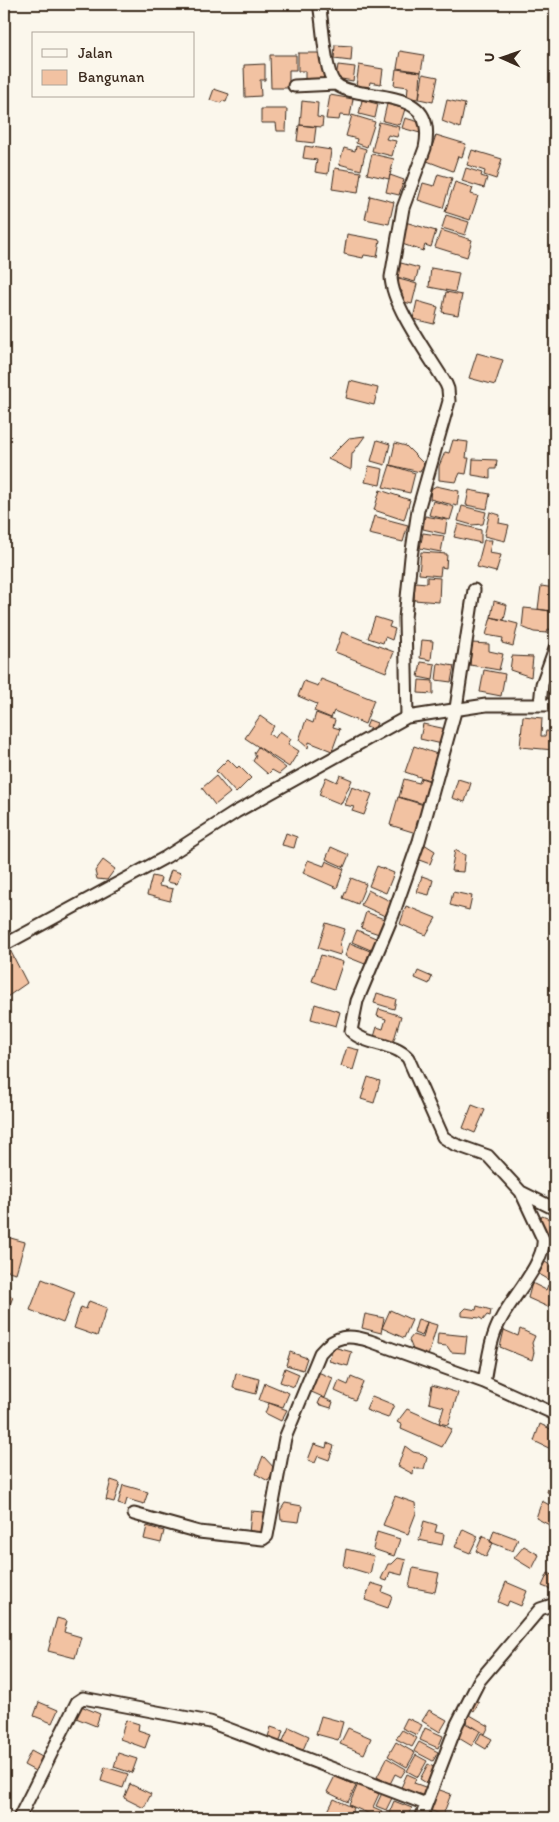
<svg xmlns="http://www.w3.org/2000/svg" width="559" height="1822" viewBox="0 0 559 1822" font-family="Itim,sans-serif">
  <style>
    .building { fill: #f2c2a2; stroke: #3b2a1e }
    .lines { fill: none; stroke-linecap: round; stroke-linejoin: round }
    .minor-casing { stroke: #3b2a1e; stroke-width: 15 }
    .minor { stroke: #fbf7ec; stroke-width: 11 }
  </style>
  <rect width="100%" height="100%" fill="#fbf7ec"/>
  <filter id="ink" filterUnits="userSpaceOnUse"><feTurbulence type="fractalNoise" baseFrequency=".02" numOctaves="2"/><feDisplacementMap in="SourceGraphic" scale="10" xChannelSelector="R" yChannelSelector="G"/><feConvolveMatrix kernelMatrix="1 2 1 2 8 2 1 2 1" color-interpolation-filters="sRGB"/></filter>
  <g filter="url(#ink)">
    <path class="building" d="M335,45L352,46L351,61L334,59Z
      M400,51L424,55L421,72L397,68Z
      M298,53H323L324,81L305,82V71H298Z
      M270,55H296V70H289V88H271Z
      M265,64V80H260L261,96L245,97L244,65Z
      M338,65L355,67L353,81L336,78Z
      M359,65L383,69L381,84L370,82L369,88L356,86Z
      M396,69L421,72L419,99L407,98L408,87L394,85Z
      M423,74L438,77L433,102L419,99Z
      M214,89L229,94L226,102L222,101L221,103L210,100Z
      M330,95L353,99L350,116L340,115L339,120L326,119Z
      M362,100L378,104L375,118L359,114Z
      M447,100L465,104L460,128L442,121Z
      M302,101L318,103L317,117L323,118L322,127L300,125Z
      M387,104L405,109L400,125L383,121Z
      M261,109H287L286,131H277L276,123H261Z
      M352,115L375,122L367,147L356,143L357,139L346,136Z
      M405,118L423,123L420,133L402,128Z
      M379,122L400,127L397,137L388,135L386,139L396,141L392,156L372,151Z
      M299,125L316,127L314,143L297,141Z
      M436,135L466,144L462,157L458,156L453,171L427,161Z
      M305,146L331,150L328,174L315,172L317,160L303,158Z
      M356,146L366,149L361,170L339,164L344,148L355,151Z
      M472,150L502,159L496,179L484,175L485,171L467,165Z
      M372,154L394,159L389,179L367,174Z
      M335,168L361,172L358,193L332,189Z
      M466,168L482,173L481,176L487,178L484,188L462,181Z
      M438,174L452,178L443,208L418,200L423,183L434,186Z
      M390,175L404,180L399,195L386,192Z
      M455,182L473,188L471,194L478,196L470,220L445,212Z
      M370,196L394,202L389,224L365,219Z
      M446,215L469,222L465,235L442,228Z
      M405,222L436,231L431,247L425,245L423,251L399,243Z
      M441,230L472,240L467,257L435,247Z
      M347,234L380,240L377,257L364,255L363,258L344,254Z
      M401,263L419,268L415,282L397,277Z
      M431,268L459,273L455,292L429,287Z
      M399,279L417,284L412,304L400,301L402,291L396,290Z
      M446,292L462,295L458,315L442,312Z
      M417,301L438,307L434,324L413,319Z
      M477,353L503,360L495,385L469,378Z
      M350,381L378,388L374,405L346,398Z
      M365,436L352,454L351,470L328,459L349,438Z
      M377,440L390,444L385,465L371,461Z
      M453,440L468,442L466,458H469L466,474L460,473L456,482L439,480V466L445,452L449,453Z
      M395,443L406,446L424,464L420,472L390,465Z
      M473,459L497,460L496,469H490V478L472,475Z
      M390,465L415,473L410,493L383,487Z
      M369,466L383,469L380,485L365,482Z
      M436,486L459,491L457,506L430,499L431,489Z
      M380,490L410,500L404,520L374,510Z
      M469,490L490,494L487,509L466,505Z
      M433,501L454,507L450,520L429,515Z
      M462,506L486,512L483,524L472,525L458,521Z
      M490,512L500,515L499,523L509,525L505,541L484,536Z
      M374,516L408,525L403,542L369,534Z
      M425,516L447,520L445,534L423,529Z
      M458,524L481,530V543L454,537Z
      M423,533L444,536L441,552L420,548Z
      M484,540H492L489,553L501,555L496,572L477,567Z
      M421,552L447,554L446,568L441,567L440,576L419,574Z
      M427,577L440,578L439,602L414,600L415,582L427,583Z
      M541,586L555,588V612L538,609Z
      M494,601L507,605L504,620L491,617Z
      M524,608L554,611L552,630L548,629L547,633L534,632L522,627Z
      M375,617L391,622L389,627L395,629L392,640L385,637L383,643L368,638Z
      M491,617L518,624L513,646L502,643L503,638L486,635Z
      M342,632L394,652L386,672L335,652Z
      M422,640L433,641L431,660L420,658Z
      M472,643L489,644V651L503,654L499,670L470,665Z
      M512,656L533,657L531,677L510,670Z
      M421,662L435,664L433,680L418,677Z
      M438,663L454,666L451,682L436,680Z
      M484,670L505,674L501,696L480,692Z
      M555,676V695L551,694Z
      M321,679L374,700L365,724L334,711L331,718L314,711L317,704L298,696L304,681L318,686Z
      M419,680L433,681V694L418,693Z
      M316,713L335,720L333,727L340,729L332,751L309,742L308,748L299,740L306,720L313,723Z
      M260,716L274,726L269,734L275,738L280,731L291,739L288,744L299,751L289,767L245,738Z
      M523,716L542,718L541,736H545L546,731L555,732L554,750L520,747Z
      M369,720L377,723L374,730L366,727Z
      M423,724L446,729L442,744L420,739Z
      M414,746L440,755L432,781L405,772Z
      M258,747L286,768L279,774L272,770L268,774L253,761L256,756L254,753Z
      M228,759L237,768L239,766L251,778L236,793L216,771Z
      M340,775L352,780L341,804L319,795L326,777L337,782Z
      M216,776L230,793L215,805L202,788Z
      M421,778L430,781L424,804L399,797L404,779L419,783Z
      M458,779L471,783L465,802L452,798Z
      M352,787L372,794L364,815L352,811L354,807L345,805Z
      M398,797L424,805L416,833L390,825Z
      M286,833L297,837L294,848L282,845Z
      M424,844L435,851L430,864L419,860Z
      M331,847L349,855L344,867L326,859Z
      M455,850L465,855L463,872L451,871Z
      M103,860L115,869L107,880L97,879L95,871Z
      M308,860L324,866L326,861L344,869L337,888L303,873Z
      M377,866L394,873L386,893L369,886Z
      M171,870L181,873L177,884L167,882Z
      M152,876L161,878L159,886L173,889L170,901L147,895Z
      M422,876L433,880L429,895L417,892Z
      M351,878L366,884L358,904L343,898Z
      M368,890L392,902L385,916L361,905Z
      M453,892L472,896L469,910L450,905Z
      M406,906L436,918L426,935L400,924Z
      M366,912L384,919L379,934L361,928Z
      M326,923L345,929L339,946L342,947L340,955L318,948Z
      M357,930L378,939L373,951L352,942Z
      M350,943L370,951L365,964L345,956Z
      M9,948L27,983L4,999V953Z
      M321,955L343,962L334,989L312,981Z
      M418,971L432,977L429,984L415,978Z
      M377,993L396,999L394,1009L374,1003Z
      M315,1004L340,1012L336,1026L311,1019Z
      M379,1009L401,1016L393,1043L374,1037L377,1027L383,1029L386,1019L377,1016Z
      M347,1047L359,1050L353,1070L341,1066Z
      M368,1077L380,1081L374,1103L361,1099Z
      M472,1105L485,1110L475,1133L463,1128Z
      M542,1216L555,1221V1230L553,1238L543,1231L539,1223Z
      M7,1237L25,1242L16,1273L4,1270V1248Z
      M545,1262L555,1268V1278L553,1282L539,1274Z
      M42,1279L75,1292L63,1323L30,1310Z
      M532,1283L546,1290L548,1285L555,1289L548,1307L528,1298Z
      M4,1293L13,1297L4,1319Z
      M89,1301L107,1308L97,1336L74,1328L81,1307L86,1309Z
      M477,1306L491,1310L490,1316L487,1315L483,1320L480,1318L462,1316V1312L466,1308L476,1310Z
      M390,1310L412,1320L404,1338L382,1328Z
      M365,1314L384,1318L381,1333L362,1328Z
      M418,1319L427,1322L422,1336L414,1333Z
      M427,1322L437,1325L428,1356L414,1352L409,1340L413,1335L423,1338Z
      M520,1329L535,1336L532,1343L534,1352L532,1360L500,1347L504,1330L518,1336Z
      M438,1333L467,1336L465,1353L451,1352L447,1346L437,1345Z
      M333,1347L352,1352L348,1366L329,1361Z
      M290,1352L307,1358L303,1370L286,1365Z
      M285,1368L299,1374L294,1387L280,1382Z
      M315,1371L333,1378L325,1398L307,1390Z
      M236,1373L259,1379L256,1394L233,1388Z
      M351,1377L363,1382L355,1400L335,1391L339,1381L348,1385Z
      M265,1383L289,1393L283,1407L259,1400Z
      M432,1385L458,1393L448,1425L439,1423L444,1407L429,1403Z
      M372,1396L394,1405L388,1418L366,1410Z
      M321,1397L333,1402L331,1408L318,1404Z
      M269,1403L287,1410L281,1421L265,1413Z
      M407,1409L452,1429L442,1447L401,1429L402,1425L397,1422Z
      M540,1424L555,1431V1451L534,1441Z
      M327,1443L334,1446L329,1460L318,1456L315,1463L308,1460L314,1444L326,1448Z
      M405,1446L413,1452L423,1454L427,1458L424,1469H417L414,1467L413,1474L398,1466Z
      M263,1456L276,1470L268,1481L256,1474Z
      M551,1478L555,1480V1495L547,1492Z
      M111,1480L120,1483L114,1502L106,1500Z
      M123,1485L148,1492L144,1504L127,1499L125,1506L118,1504Z
      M395,1496L415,1503L416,1513L408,1534L383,1525Z
      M542,1501L555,1508V1528L536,1518Z
      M285,1503L302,1506L299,1522L281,1520L280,1511Z
      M251,1511L264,1512L266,1517L265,1536L249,1534Z
      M424,1521L437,1525L435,1532L444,1534L442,1545L419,1540Z
      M147,1526L164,1531L161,1543L144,1539Z
      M463,1529L478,1536L470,1553L455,1547Z
      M494,1530L518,1539L513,1551L490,1542Z
      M377,1532L400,1539L394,1556L373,1549Z
      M483,1535L493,1543L486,1557L476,1551Z
      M524,1546L539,1555L532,1569L514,1558Z
      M346,1549L374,1556L370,1574L343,1566Z
      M398,1558L406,1560L402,1575L390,1572L387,1581L381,1579L388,1564H392Z
      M413,1568L439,1573L435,1592L409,1587Z
      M548,1573L555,1576V1591L542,1586Z
      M506,1582L527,1591L521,1606L509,1601L507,1606L498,1602Z
      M371,1583L384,1587L382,1592L392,1596L388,1608L365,1600Z
      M57,1618L67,1621L64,1632L81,1637L75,1658L48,1651Z
      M475,1700L479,1702L474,1711L470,1708Z
      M39,1702L58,1710L52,1723L34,1716Z
      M81,1706L100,1714L96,1726L76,1718Z
      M429,1710L447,1720L440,1732L422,1721Z
      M470,1715L489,1726L485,1734L466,1722Z
      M321,1716L343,1722L338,1740L316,1734Z
      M407,1718L422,1725L417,1735L402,1728Z
      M126,1720L139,1724L138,1730L150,1734L145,1748L120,1739Z
      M465,1723L480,1731L472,1746L457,1737Z
      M271,1727L283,1731L279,1744L267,1740Z
      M289,1727L309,1736L302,1752L282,1743Z
      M348,1728L371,1738L364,1754L340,1744Z
      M425,1728L443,1736L438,1748L420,1740Z
      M402,1730L417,1738L412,1747L396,1739Z
      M481,1733L492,1739L486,1749L476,1743Z
      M396,1742L415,1753L407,1767L388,1756Z
      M419,1742L438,1752L433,1761L414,1751Z
      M31,1751L44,1758L37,1772L24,1765Z
      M118,1753L137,1759L132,1773L114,1767Z
      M416,1755L427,1761L418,1777L407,1771Z
      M387,1758L406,1769L401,1777L395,1774L390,1784L377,1777Z
      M428,1764L437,1769L428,1784L420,1779Z
      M105,1767L128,1774L123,1788L101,1781Z
      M407,1774L416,1778L414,1783L428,1788L424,1799L400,1790Z
      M335,1776L356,1786L348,1802L327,1792Z
      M130,1784L151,1794L144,1808L124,1798Z
      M358,1784L379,1794L373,1807L382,1811L379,1818L349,1805Z
      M437,1789L451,1794L443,1815L429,1810Z
      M382,1793L392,1798L386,1810L376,1806Z
      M334,1799L354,1808L349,1818H339L327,1813Z
      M394,1801L412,1808L410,1813L417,1816L416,1818H387Z"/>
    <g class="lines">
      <g class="minor-casing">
        <path id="minor" d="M319,4C323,22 324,70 334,82C341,90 353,91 362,93C398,99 435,100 425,148L403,208L391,277C392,306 430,357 446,384L448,389L449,401L418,510L411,557L405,618L407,717
          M294,86L336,84
          M474,590L456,708L433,791L419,841L393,915L357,1001L351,1031C366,1046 394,1042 408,1058L443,1137L454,1144L488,1156L521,1192L555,1209
          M540,705L542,684L555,648
          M4,945L166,857L236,812L407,717L486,705H555
          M484,1382C488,1361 490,1338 501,1319C511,1299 546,1261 543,1239L521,1192
          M134,1514L199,1532L263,1539L267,1536L285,1438L320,1353C335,1335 348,1334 370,1341L484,1382L555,1414
          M19,1818L77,1702L83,1698L210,1722L426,1804
          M421,1818L457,1724L479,1681L540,1609L555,1604"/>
      </g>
      <use href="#minor" class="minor"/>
    </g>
  </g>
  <rect width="559" height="1822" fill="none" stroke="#fbf7ec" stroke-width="20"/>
  <rect x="10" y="10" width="539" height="1802" fill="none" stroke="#3b2a1e" stroke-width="2" filter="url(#ink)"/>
  <rect x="32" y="32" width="162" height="65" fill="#fbf7ec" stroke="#aea59a"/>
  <rect x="42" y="49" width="25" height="8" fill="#fbf7ec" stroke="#aea59a"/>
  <text x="78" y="58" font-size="15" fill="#3b2a1e">Jalan</text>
  <rect x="42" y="70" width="25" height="15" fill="#f2c2a2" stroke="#aea59a"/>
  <text x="78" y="82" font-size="15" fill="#3b2a1e">Bangunan</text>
  <g transform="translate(502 58) rotate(272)" stroke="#fbf7ec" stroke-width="4" paint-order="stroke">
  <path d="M0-4L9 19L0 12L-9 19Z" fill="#3b2a1e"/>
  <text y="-8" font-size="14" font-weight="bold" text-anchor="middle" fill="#3b2a1e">U</text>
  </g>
</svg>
